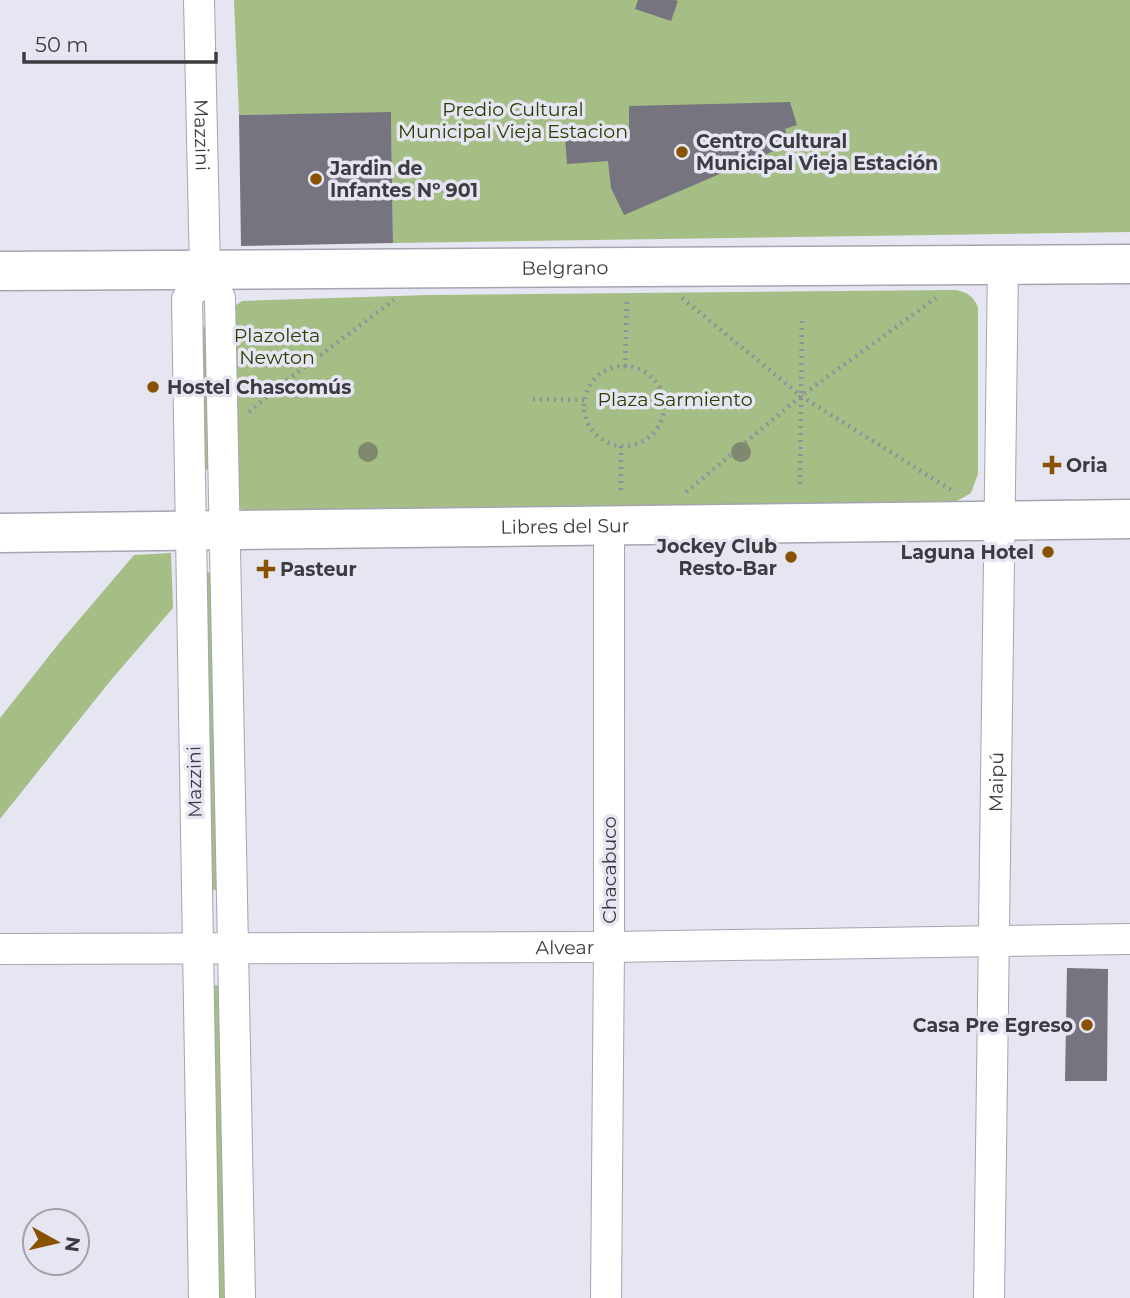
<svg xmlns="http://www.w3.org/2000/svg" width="1130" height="1298" viewBox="0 0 1130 1298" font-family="Montserrat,sans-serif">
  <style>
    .green { fill: #a5be85 }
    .building { fill: #76747f }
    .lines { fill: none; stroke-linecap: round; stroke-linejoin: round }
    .minor-casing { stroke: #a4a5b0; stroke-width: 32 }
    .secondary-casing { stroke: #a4a5b0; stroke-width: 41 }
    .path { stroke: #909099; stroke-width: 4.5; stroke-dasharray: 2 5; stroke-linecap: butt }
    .minor { stroke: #fff; stroke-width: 30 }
    .secondary { stroke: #fff; stroke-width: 38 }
    .tree { fill: #7f896f }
    .poi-dot { fill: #885200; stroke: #e6e6f2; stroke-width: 2.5 }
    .labels { text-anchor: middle; stroke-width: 7; stroke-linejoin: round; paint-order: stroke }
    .park-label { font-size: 19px; fill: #2a3d04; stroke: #e6e6f2 }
    .street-label { font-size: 19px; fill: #3b3b40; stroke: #e6e6f2 }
    .poi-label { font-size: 19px; font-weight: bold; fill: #3b3b40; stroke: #e6e6f2; text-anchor: start }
  </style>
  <rect width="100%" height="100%" fill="#e6e6f2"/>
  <path class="green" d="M234,0H1130V232L393,243L391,113L239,115Z
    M955,290C967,292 973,296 978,307V474L971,493L955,502L249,512L236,507L232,308L242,301L428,295Z
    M205,327L208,328L209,470L203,469L200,328Z
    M171,553L173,608L111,680L0,819V718L60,642L134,555Z
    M208,572L212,574L219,890H210L204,573Z
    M216,985L220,987L230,1298H215L212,986Z"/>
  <path class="building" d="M638,0H675L678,1L671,21L635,9Z
    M790,102L797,125L785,129L790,144L624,215L611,188L608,161L567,164L565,137L629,135V106Z
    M391,112L393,243L241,246L239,115Z
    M1067,968L1108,969L1107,1081H1065Z"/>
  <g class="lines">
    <g class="minor-casing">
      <g id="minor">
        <path id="s1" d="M199,0L205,270L220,298L240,1298"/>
        <path id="s2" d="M0,949L609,947L1130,939"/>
        <path d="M204,1298L187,299L205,270"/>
        <path d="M606,1298L609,947V525"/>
        <path id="s3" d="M989,1298L1003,265"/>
      </g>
    </g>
    <g class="secondary-casing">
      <g id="secondary">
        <path id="s4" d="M0,271L1130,264"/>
        <path id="s5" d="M0,533L1130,519"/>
      </g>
    </g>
    <path class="path" d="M682,298L801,396L951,490
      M584 406a40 40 0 1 1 80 0a40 40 0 1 1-80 0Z
      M625,367L627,298
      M533,399L585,400
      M249,412L286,381L394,300
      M621,446V494
      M800,484L802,319
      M686,492L801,396L936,298"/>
    <use href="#minor" class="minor"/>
    <use href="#secondary" class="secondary"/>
  </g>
  <g class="tree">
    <circle cx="368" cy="452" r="10"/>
    <circle cx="741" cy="452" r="10"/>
  </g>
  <g class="poi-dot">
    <circle cx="682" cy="152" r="7"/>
    <circle cx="316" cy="179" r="7"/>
    <circle cx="153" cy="387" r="7"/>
    <path d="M1048.5 454.5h7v7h7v7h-7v7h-7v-7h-7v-7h7z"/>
    <circle cx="1048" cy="552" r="7"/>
    <circle cx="791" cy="557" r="7"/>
    <path d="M262.5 558.5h7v7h7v7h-7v7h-7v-7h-7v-7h7z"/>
    <circle cx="1087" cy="1025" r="7"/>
  </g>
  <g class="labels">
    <g class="park-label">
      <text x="513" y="116">Predio Cultural<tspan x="513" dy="22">Municipal Vieja Estacion</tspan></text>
      <text x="277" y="342">Plazoleta<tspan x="277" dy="22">Newton</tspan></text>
      <text x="675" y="406">Plaza Sarmiento</text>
    </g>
    <g class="street-label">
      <text dy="7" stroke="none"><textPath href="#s1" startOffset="135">Mazzini</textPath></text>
      <text dy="7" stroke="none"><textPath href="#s4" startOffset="565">Belgrano</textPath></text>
      <text dy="7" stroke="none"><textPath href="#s5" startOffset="565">Libres del Sur</textPath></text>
      <text dy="7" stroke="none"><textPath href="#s3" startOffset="516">Maipú</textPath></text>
      <text transform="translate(194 782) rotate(-91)" y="7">Mazzini</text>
      <text transform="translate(609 870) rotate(-90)" y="7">Chacabuco</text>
      <text dy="7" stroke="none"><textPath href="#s2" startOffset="565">Alvear</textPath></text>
    </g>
    <g class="poi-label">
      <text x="696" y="148">Centro Cultural<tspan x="696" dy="22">Municipal Vieja Estación</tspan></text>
      <text x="330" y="175">Jardin de<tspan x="330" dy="22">Infantes Nº 901</tspan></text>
      <text x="167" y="394">Hostel Chascomús</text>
      <text x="1066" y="472">Oria</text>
      <text x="777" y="553" text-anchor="end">Jockey Club<tspan x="777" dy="22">Resto-Bar</tspan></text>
      <text x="1034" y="559" text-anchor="end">Laguna Hotel</text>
      <text x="280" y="576">Pasteur</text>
      <text x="1073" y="1032" text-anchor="end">Casa Pre Egreso</text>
    </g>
  </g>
  <g transform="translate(56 1242) rotate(98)"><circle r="33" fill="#e6e6f2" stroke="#a2a2ab" stroke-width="2"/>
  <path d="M0-5L12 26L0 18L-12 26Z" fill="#885200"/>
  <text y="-10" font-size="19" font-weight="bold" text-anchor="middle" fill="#3b3b40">N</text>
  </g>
  <path d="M24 52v10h192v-10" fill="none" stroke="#3b3b40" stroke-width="3.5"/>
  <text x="35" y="52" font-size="21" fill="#3b3b40" stroke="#e6e6f2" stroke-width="5" paint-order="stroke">50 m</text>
</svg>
